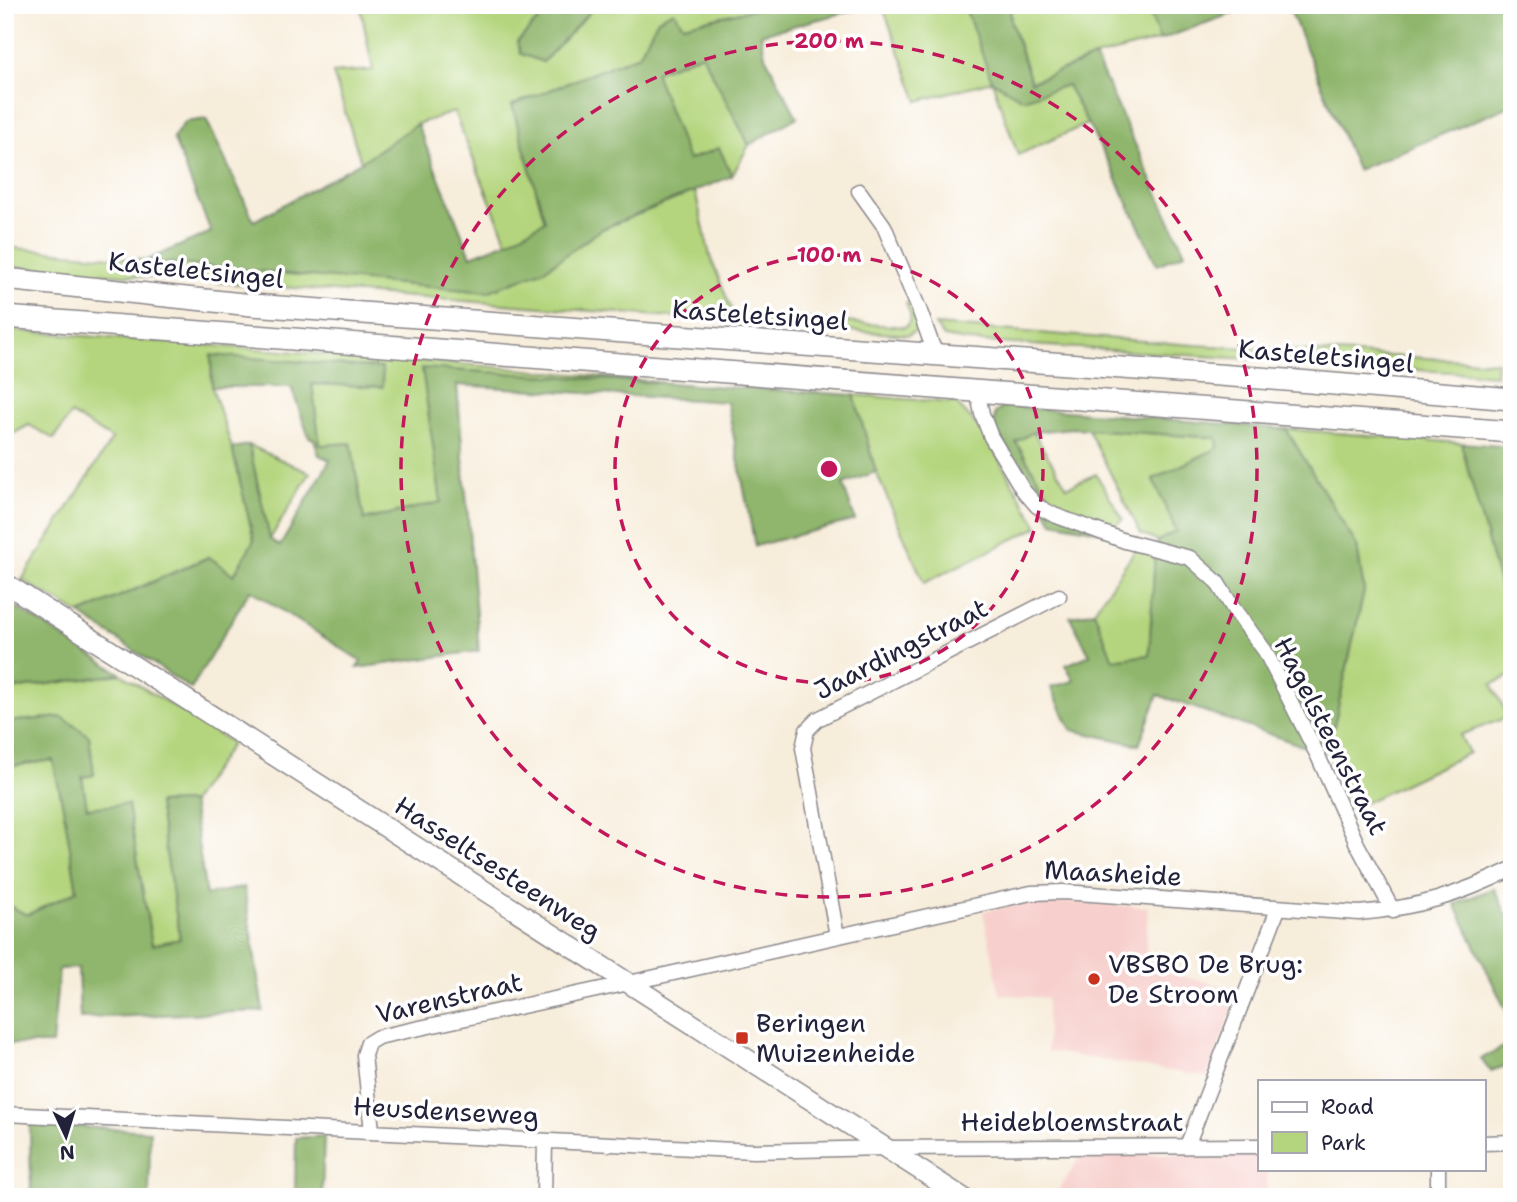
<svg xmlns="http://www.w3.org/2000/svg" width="1517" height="1202" viewBox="0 0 1517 1202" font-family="'Shantell Sans',sans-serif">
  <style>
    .built { fill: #f7d0cd }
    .green { fill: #b4d57d; stroke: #6b7c5c; stroke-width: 2 }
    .forest { fill: #8fb66c; stroke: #586c54; stroke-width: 2 }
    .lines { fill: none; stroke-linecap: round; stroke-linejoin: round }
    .street-casing { stroke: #8c888b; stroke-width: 17 }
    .secondary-casing { stroke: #8c888b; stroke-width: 22 }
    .primary-casing { stroke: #8c888b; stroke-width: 24 }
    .street { stroke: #fff; stroke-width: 14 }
    .secondary { stroke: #fff; stroke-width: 19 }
    .primary { stroke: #fff; stroke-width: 21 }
    .ring { fill: none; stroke: #c2185b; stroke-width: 3.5; stroke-dasharray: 12 9 }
    .poi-dot { fill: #c8321e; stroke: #fff; stroke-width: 2.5 }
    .labels { text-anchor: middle; stroke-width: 7; stroke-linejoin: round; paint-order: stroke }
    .street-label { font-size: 26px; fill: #22223b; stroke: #fff }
    .poi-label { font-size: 26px; fill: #22223b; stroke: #fff; text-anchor: start }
    .centre { fill: #c2185b; stroke: #fff; stroke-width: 3.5 }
    .ring-label { font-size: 21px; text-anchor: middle; font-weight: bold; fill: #c2185b; stroke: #fff; stroke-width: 7; stroke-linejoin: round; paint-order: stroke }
  </style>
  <rect width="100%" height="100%" fill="#fff"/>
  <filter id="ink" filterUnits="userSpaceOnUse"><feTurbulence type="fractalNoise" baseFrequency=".0143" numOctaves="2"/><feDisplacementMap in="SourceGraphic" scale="14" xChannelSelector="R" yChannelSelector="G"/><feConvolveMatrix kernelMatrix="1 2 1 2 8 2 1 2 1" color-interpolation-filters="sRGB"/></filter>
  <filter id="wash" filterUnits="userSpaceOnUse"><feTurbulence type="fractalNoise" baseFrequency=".00686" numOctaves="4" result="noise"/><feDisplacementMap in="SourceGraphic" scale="28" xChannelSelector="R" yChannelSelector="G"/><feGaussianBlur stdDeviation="1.57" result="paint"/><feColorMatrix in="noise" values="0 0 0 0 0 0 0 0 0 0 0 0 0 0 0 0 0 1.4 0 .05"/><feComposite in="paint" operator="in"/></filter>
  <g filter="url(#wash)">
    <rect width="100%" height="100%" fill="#f7eddb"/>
    <path class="built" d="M1046,901L1148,907L1145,967L1239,990L1208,1077L1047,1051V998L1000,994L983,911L1018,904Z
      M1082,1154H1260V1169H1267V1197H1054Z"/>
    <path class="green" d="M360,5H553L517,42L543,62L596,5H772L683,25L674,11L658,19L639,55L512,105L545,222L507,242L454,112L417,124L361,162L333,73L373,70Z
      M882,5H964L993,81L1023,99L1067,85L1089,123L1018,155L992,81L918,101Z
      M1010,5H1176L1151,14L1160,40L1095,57L1031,82L1011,22Z
      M702,54L749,145L732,176L719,148L688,161L655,72Z
      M695,191L710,256L733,313L905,327C914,319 910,313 906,303L913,302L919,325L916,331L908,335L5,266V247L487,292L544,270L602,229Z
      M935,325L1194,345L1497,362L1496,375L968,341L944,337Z
      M5,330L483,366L693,385L422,368L441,502L364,520L351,443L320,446L312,384L382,387V368L211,356L212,387L232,448L254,540L234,575L208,557L80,614L22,580L112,439L71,414L54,439L29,425L5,438Z
      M854,395L956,403L983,432L1038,527L924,583L876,472Z
      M1088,429L1217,438L1218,448L1153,479L1176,531L1158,541L1141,534Z
      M1286,429L1461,443L1512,632V675L1492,684L1508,717L1460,735L1469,753L1352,809L1328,752L1364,591L1357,546Z
      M1033,432L1067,487L1096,474L1123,519L1111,528L1058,511L1016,442Z
      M249,445L310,473L270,539Z
      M1135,550L1155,553L1149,655L1113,660L1094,611Z
      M121,674L232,743L192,802L158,803L180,939L152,945L128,805L87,809L82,777L94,775L89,736L62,717L5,722V690Z
      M53,760L64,811L77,891L27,915L5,904V767Z"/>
    <path class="forest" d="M553,5H596L543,62L521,54L517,42Z
      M772,5H874L761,34L765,56L797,117L749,145L702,54L655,72L688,160L719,148L732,176L602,229L544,270L487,292L145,261L211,232L173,138L185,122L206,119L254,221L361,162L417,124L471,256L507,242L545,221L512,105L639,55L658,19L674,11L683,25Z
      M964,5H1010L1011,22L1031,82L1095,57L1185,253L1157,265L1112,169L1067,85L1023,99L992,81Z
      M1176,5H1255L1160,40L1150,14Z
      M1288,5H1512V105L1357,170Z
      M211,355L382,368L383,387L312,384L320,445L351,443L364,520L441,502L422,368L854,395L876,472L843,484L855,520L755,546L727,402L457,385L479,651L357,668L361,661L250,590L191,689L80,614L209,557L234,575L254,540L232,448L249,445L270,539L280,546L330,460L319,455L314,439L309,437L291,387H212Z
      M1004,406L1286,429L1357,546L1364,591L1328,752L1303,746L1158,695L1139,745L1071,730L1051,687L1074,681L1066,665L1090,655L1070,617L1094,611L1113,660L1149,655L1155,552L1158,541L1176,531L1153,479L1218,448L1217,438L1072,428L1033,432L1016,442L1058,511L1111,528L1138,539L1053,522L998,434L994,424L995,413Z
      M1461,443L1512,447V632Z
      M5,600L121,674L5,690Z
      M62,717L89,736L94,775L82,777L87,808L128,804L152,945L180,939L158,803L192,802L206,895L244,887L263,1011L80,1018L78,968L59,969L52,1044H5V904L27,915L77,891L64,811L53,760L5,767V722Z
      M1494,888L1512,927V1023L1455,904Z
      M1512,1042V1064L1490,1071L1481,1059Z
      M30,1124L150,1131L149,1197H31Z
      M324,1136L322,1197H295L296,1138Z"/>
  </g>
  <g filter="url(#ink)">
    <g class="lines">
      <g class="street-casing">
        <path id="street" d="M859,191L884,226L919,309L936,356
          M977,390L982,414L991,437L1023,490L1037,506L1054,515L1125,541L1190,558L1217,582L1233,608L1265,651L1318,756L1357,844L1393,911
          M837,936L803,748L807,730L818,719L1059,596
          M5,1114L754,1151L885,1148L1260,1146
          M372,1131L364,1055L368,1043L378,1037L629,983L1031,893L1063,892L1359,913C1418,908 1459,895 1512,869
          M1484,1143L1512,1142
          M1187,1146L1278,909
          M1438,1169V1197
          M544,1197L545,1141"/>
      </g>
      <g class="secondary-casing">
        <path id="secondary" d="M5,583L962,1197"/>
      </g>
      <g class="primary-casing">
        <path id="primary" d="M5,279L252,305L1286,380L1512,399
          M5,317L1512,432"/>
      </g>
      <use href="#street" class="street"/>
      <use href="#secondary" class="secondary"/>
      <use href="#primary" class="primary"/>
    </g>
  </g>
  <g class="ring">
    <circle cx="829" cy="469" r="214"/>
    <circle cx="829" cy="469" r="428"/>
  </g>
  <g class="poi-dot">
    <circle cx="1094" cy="979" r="7"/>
    <rect x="735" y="1031" width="14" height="14" rx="3.5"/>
  </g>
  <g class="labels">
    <g class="street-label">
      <text transform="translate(196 270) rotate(6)" y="9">Kasteletsingel</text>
      <text transform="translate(760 315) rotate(4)" y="9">Kasteletsingel</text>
      <text transform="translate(1326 356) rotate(5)" y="9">Kasteletsingel</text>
      <text transform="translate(901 649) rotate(-27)" y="9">Jaardingstraat</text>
      <text transform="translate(1331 736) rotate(63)" y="9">Hagelsteenstraat</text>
      <text transform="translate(498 868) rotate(33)" y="9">Hasseltsesteenweg</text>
      <text transform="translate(1113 873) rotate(3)" y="9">Maasheide</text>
      <text transform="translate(449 998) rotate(-13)" y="9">Varenstraat</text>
      <text transform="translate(446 1111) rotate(3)" y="9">Heusdenseweg</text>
      <text x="1072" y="1131">Heidebloemstraat</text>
    </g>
    <g class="poi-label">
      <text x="1108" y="973">VBSBO De Brug:<tspan x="1108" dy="30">De Stroom</tspan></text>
      <text x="756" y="1032">Beringen<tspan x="756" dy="30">Muizenheide</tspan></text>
    </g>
  </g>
  <circle cx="829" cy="469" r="10" class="centre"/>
  <g class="ring-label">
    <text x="829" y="48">200 m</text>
    <text x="829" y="262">100 m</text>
  </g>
  <rect width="1517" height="1202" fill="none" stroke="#fff" stroke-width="28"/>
  <rect x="1258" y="1080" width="228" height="91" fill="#ffffff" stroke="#a7a7b1" stroke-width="2"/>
  <rect x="1272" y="1102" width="35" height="10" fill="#ffffff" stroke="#a7a7b1" stroke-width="2"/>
  <text x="1321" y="1114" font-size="21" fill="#22223b">Road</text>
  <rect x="1272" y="1132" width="35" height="21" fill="#b4d57d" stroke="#a7a7b1" stroke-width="2"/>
  <text x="1321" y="1150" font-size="21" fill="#22223b">Park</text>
  <g transform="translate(66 1136) rotate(176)" stroke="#ffffff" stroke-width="5" paint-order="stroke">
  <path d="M0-5L12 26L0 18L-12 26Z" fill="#22223b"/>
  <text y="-10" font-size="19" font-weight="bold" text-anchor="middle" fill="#22223b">N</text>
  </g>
</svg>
